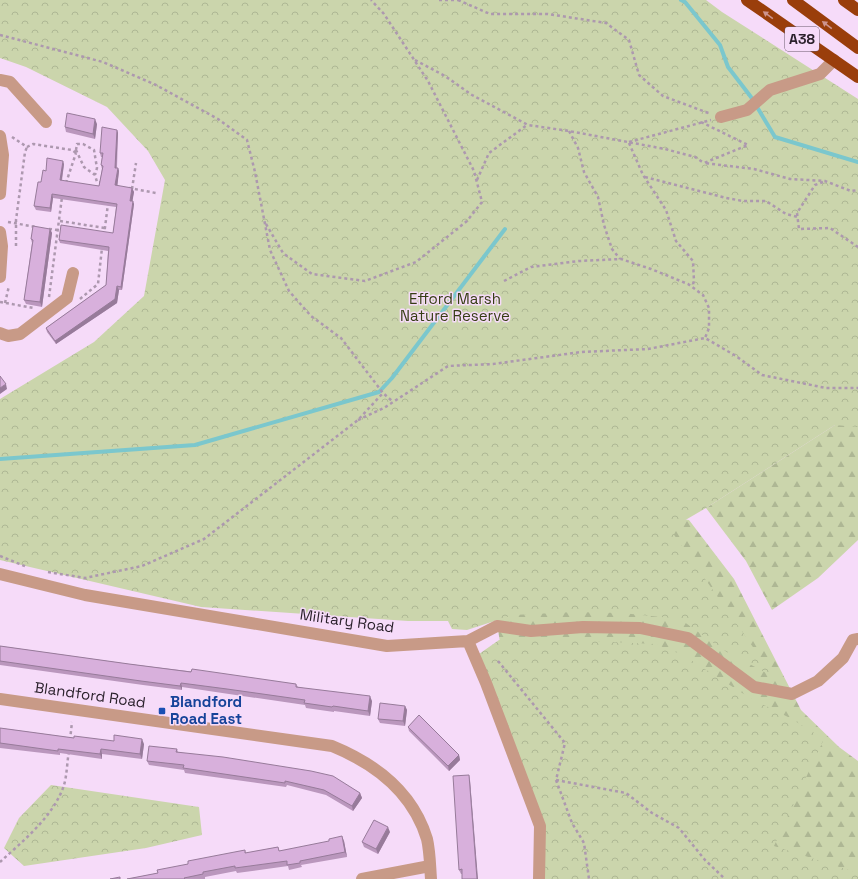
<svg xmlns="http://www.w3.org/2000/svg" width="858" height="879" viewBox="0 0 858 879" font-family="'Space Grotesk',sans-serif">
  <style>
    .forest { fill: url(#forest-firs) }
    .park { fill: url(#park-crowns) }
    .lines { fill: none; stroke-linecap: round; stroke-linejoin: round }
    .stream { stroke: #7bc7cd; stroke-width: 4 }
    .path { stroke: #ad98af; stroke-width: 2.5; stroke-dasharray: 3 3; stroke-linecap: butt }
    .minor { stroke: #c89a87; stroke-width: 12 }
    .highway { stroke: #9a3e0b; stroke-width: 12 }
    .wall { fill: #ba97bd }
    .shaded-wall { fill: #977b9a }
    .building { fill: #d8b0dc; stroke: #977b9a }
    .oneway { fill: #cd948e }
    .transit-dot { fill: #1a4fb4; stroke: #f6dbf9; stroke-width: 1.5 }
    .labels { text-anchor: middle; stroke-width: 3; stroke-linejoin: round; paint-order: stroke }
    .shield { fill: #f6dbf9; stroke: #68596a; stroke-width: 1 }
    .shield-label { font-size: 14px; font-weight: bold; fill: #2b212c }
    .park-label { font-size: 15px; fill: #363e14; stroke: #f6dbf9 }
    .street-label { font-size: 15px; fill: #2b212c; stroke: #f6dbf9 }
    .transit-label { font-size: 15px; font-weight: bold; fill: #164399; stroke: #f6dbf9; text-anchor: start }
  </style>
  <defs>
    <pattern id="forest-firs" width="22" height="20" patternUnits="userSpaceOnUse"><rect width="22" height="20" fill="#cbd5ac"/><path d="M5 1l3.5 6h-7zM16 11l3.5 6h-7z" fill="#aeb794"/></pattern>
    <pattern id="park-crowns" width="20" height="18" patternUnits="userSpaceOnUse"><rect width="20" height="18" fill="#cbd5ac"/><path d="M2 6a3 3 0 1 1 6 0M12 15a3 3 0 1 1 6 0" fill="none" stroke="#aeb794"/></pattern>
  </defs>
  <rect width="100%" height="100%" fill="#f6dbf9"/>
  <path class="forest" d="M858,400V540L818,578L772,610L746,561L706,508L835,425Z
    M661,516L689,520L734,579L801,710L839,747L858,761V879H640L507,684L495,612Z"/>
  <path class="park" d="M0,0H706L722,12L858,99V427L835,425L706,508L670,529L774,677L725,651L680,619L622,613L574,612L513,615L467,630L452,629L448,621H408L201,607L0,560V399L94,342L144,296L165,180L148,151L107,107L26,67L0,58Z
    M499,640H569L655,644L683,655L750,698L790,718L824,739L774,846L858,873V879H543L544,826L479,654Z
    M51,785L199,807L202,835L146,848L24,866L4,848L19,818Z"/>
  <g class="lines">
    <path class="stream" d="M681,0L685,2L720,45L728,67L751,97L775,137L858,162
      M0,459L195,445L379,392L392,378L505,229"/>
    <path class="path" d="M439,0H458
      M458,0L490,14H548L606,23L629,40L639,75L663,96L711,114
      M0,35L103,62L156,85L218,119L247,140L255,172L270,250L289,291L311,316L341,338L383,393L392,401
      M415,60L445,76L472,95L528,125L569,131L665,149L695,157L704,163
      M701,122L748,145L704,163L754,169L790,179L825,181L851,191L858,190
      M569,131L578,148L584,172L598,197L604,225L612,249L620,259
      M12,137L27,147L33,144L72,150L76,153V150L84,167L95,175L97,182L103,183
      M629,142L711,120
      M629,143L643,175L666,210L676,241L693,261L694,281L692,287
      M76,150L77,144H83L94,150L97,168L95,175
      M645,177L726,198L743,201H766L786,214L798,217
      M477,180L489,153L527,125
      M823,182L815,185L797,213L799,229L830,228L858,247
      M66,183L76,153
      M129,188L156,193
      M132,189L136,163
      M60,221L105,228
      M8,222L36,227
      M266,224L283,253L312,274L365,281L416,262L467,221L482,202L474,171L428,81L384,14L371,0
      M49,229L58,230
      M104,235L108,204
      M16,246V220L25,152L27,147
      M504,281L531,267L579,261L621,259L651,269L688,284L703,295L709,308V328L705,338
      M49,297L62,197
      M80,299L98,284L102,248
      M0,302L34,308
      M5,303L9,286
      M358,420L384,408L448,366L493,364L581,352L648,349L705,338L736,356L762,375L826,388H858
      M0,556L27,567
      M48,572L85,578L142,566L204,539L358,420L383,393
      M498,661L565,743L556,780L626,793L652,813L679,828L705,860L725,879
      M70,740L72,722
      M556,780L572,823L584,843L589,879
      M0,862C23,841 54,816 64,785C67,775 67,762 69,751"/>
    <path class="minor" d="M0,80L10,82L46,122
      M721,117L747,110L770,90L820,74L834,60
      M0,136L3,155L0,194
      M0,232L2,246L0,277
      M0,333L8,336L20,334L67,298L73,273
      M0,574L85,595L387,646L468,641L497,626L531,631L583,627L640,628L688,638L754,687L792,694L818,681L843,658L853,640L858,639
      M468,641L486,683L540,826L539,879
      M0,699L332,746C376,764 413,793 427,839C430,852 430,866 431,879
      M362,879L430,866"/>
    <path class="highway" d="M747,0L858,77
      M793,0L858,48
      M844,0L858,10"/>
  </g>
  <path class="wall" d="M97,124L95,139L66,132L65,127Z
    M117,130L118,133L117,168H118L119,171L117,186L132,188L134,192L132,201L134,204L122,290H119L117,303L56,344L47,332L46,328L106,285L108,251L60,243L59,240L113,233L116,207L53,198L51,212L36,210L34,206L41,182L64,164L62,181L99,186L102,169L101,165L102,157H101L100,153Z
    M50,229L52,233L42,307L26,304L24,300L32,243L31,239Z
    M0,646L129,664L296,684L298,687L372,701L370,716L334,711V712L306,708L305,705L229,694L182,687V690L143,685L0,665Z
    M405,706L407,710L405,726L380,723L378,719Z
    M408,727L459,755L460,760L449,771L409,731Z
    M0,728L74,738L144,744L142,759L102,754V759L60,753V755L0,748Z
    M177,749L178,752L360,793L362,798L353,811L326,795L287,785L286,787L185,773L184,770L149,765L147,761Z
    M470,780L462,874H461L459,870Z
    M390,832L378,854L364,847L362,842Z
    M344,841L347,857L301,865L302,867L289,870L288,866L237,873L236,871L205,877V879H127L158,873L188,864L245,850L246,853L278,847L279,851Z"/>
  <path class="shaded-wall" d="M95,119L97,124L95,139L93,134Z
    M117,130L118,133L116,171L115,168Z
    M63,161L64,164L61,184L60,180Z
    M118,168L119,171L117,189L115,185Z
    M132,188L134,192L132,204L130,201Z
    M52,194L53,198L51,212L50,208Z
    M133,201L134,204L122,290L121,287Z
    M50,229L52,233L42,307L40,302Z
    M117,286L119,290L117,303L56,344L55,341Z
    M6,384L7,389L0,394V388Z
    M181,683L182,687V690L180,686Z
    M370,696L372,701L370,716L368,711Z
    M405,706L407,710L405,726L403,721Z
    M142,739L144,744L142,759L140,754Z
    M101,749L102,754V759L100,754Z
    M459,755L460,760L449,771L448,766Z
    M469,775L470,780L478,879H477Z
    M360,793L362,798L353,811L352,806Z
    M388,827L390,832L378,854L376,849Z
    M342,836L344,841L347,857L345,852Z"/>
  <path class="building" d="M67,113L95,119L93,134L65,127Z
    M102,127L117,130L115,168H118L115,185L132,188L130,201H133L121,287L117,286L115,299L55,341L46,328L106,285L109,247L59,240L61,225L113,233L117,204L52,194L50,208L34,206L38,182H41L43,170L46,171L47,158L63,161L60,180L99,186L103,166L101,165L103,153H100Z
    M33,226L50,229L40,302L24,300L33,240L31,239Z
    M0,376L6,384L0,388Z
    M0,646L129,664L191,672L192,669L296,684V687L370,696L368,711L333,706L332,707L304,703L305,700L227,689L181,683L180,686L141,681L0,661Z
    M380,703L405,706L403,721L378,719Z
    M419,715L459,755L448,766L408,727Z
    M0,728L74,738V736L114,741V735L142,739L140,754L101,749L100,754L58,749V751L0,743Z
    M149,746L177,749L176,752L223,757L311,771L333,776L360,793L352,806L324,790L285,781V783L183,768L184,765L147,761Z
    M469,775L477,879H462V869L459,870L453,776Z
    M374,820L388,827L376,849L362,842Z
    M342,836L345,852L300,861V863L287,865V861L235,868V866L203,872V874L184,878L185,879H127L158,873L157,870L188,864V861L245,850V853L278,847L279,851L329,841V839Z
    M120,877V879H110Z"/>
  <defs><path id="oneway-solid" d="M-6-.8H1V-3.2L6.5 0L1 3.2V.8H-6Z"/></defs>
  <g class="oneway">
    <use href="#oneway-solid" transform="translate(768 15) rotate(-144)"/>
    <use href="#oneway-solid" transform="translate(827 25) rotate(-143)"/>
  </g>
  <rect class="transit-dot" x="158" y="707" width="8" height="8" rx="2"/>
  <g class="labels">
    <rect class="shield" x="785" y="27" width="34" height="24" rx="3"/>
    <g class="shield-label">
      <text x="802" y="44">A38</text>
    </g>
    <g class="park-label">
      <text x="455" y="304">Efford Marsh<tspan x="455" dy="17">Nature Reserve</tspan></text>
    </g>
    <g class="street-label">
      <text transform="translate(347 621) rotate(8)" y="5">Military Road</text>
      <text transform="translate(90 695) rotate(8)" y="5">Blandford Road</text>
    </g>
    <g class="transit-label">
      <text x="170" y="707">Blandford<tspan x="170" dy="17">Road East</tspan></text>
    </g>
  </g>
</svg>
